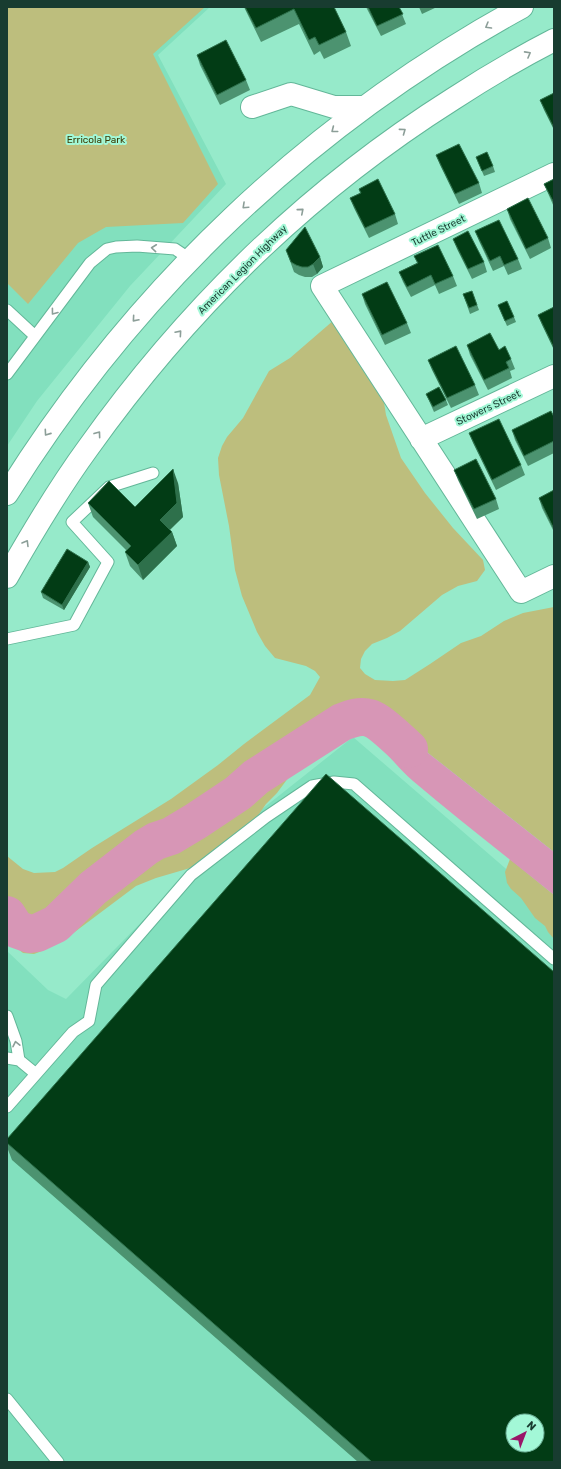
<svg xmlns="http://www.w3.org/2000/svg" width="561" height="1469" viewBox="0 0 561 1469" font-family="Rubik,sans-serif">
  <style>
    .built { fill: #82e0be; fill-rule: evenodd }
    .green { fill: #bdbe7d }
    .water { fill: #d796b6 }
    .lines { fill: none; stroke-linecap: round; stroke-linejoin: round }
    .river { stroke: #d796b6; stroke-width: 38 }
    .lane-casing { stroke: #63b799; stroke-width: 13 }
    .street-casing { stroke: #63b799; stroke-width: 24 }
    .highway-casing { stroke: #63b799; stroke-width: 24 }
    .lane { stroke: #fff; stroke-width: 11 }
    .street { stroke: #fff; stroke-width: 22 }
    .highway { stroke: #fff; stroke-width: 22 }
    .wall { fill: #4c9370 }
    .shaded-wall { fill: #2e704b }
    .building { fill: #023c15; stroke: #2e704b; fill-rule: evenodd }
    .oneway { stroke: #8c9e98 }
    .labels { text-anchor: middle; stroke-width: 4; stroke-linejoin: round; paint-order: stroke }
    .park-label { font-size: 10px; fill: #3d3c06; stroke: #a3f8d7 }
    .street-label { font-size: 10px; fill: #183c30; stroke: #a3f8d7 }
  </style>
  <rect width="100%" height="100%" fill="#96eaca"/>
  <path class="built" d="M7,7H210L158,55L226,184L130,286L37,401L7,446Z
    M353,737L554,910V1462H7V951L48,990L66,999L218,844ZM513,1421H537V1445H513Z"/>
  <path class="green" d="M7,7H205L153,54L218,184L183,223L106,227L78,243L28,304L7,283Z
    M334,320L383,396L386,415L401,458L425,493L453,528L483,560L485,570L477,581L458,586L442,595L400,631L387,638L372,644L365,651L361,659L360,668L365,674L375,680L393,681L405,680L430,664L461,643L481,636L504,621L523,613L554,607V852L423,749C417,736 411,728 397,724L389,711H374L369,715L362,734L352,732L343,734L321,745L311,752L300,762L277,793L266,804L252,824L197,866L156,878L136,886L64,940L42,951L34,954L23,953L7,940V856L23,869L34,873L55,872L63,868L92,848L171,799L218,765L244,744L310,695L320,677L315,671L306,666L275,658L265,646L257,632L242,596L235,570L229,526L219,475L218,458L222,446L227,437L243,418L269,371L290,358Z
    M510,859L554,895V939L548,932L545,926L535,918L521,898L511,889L507,883L505,872Z"/>
  <path class="water" d="M374,711H389L397,724C411,728 417,736 423,749L554,852V895C507,857 459,820 413,781C395,766 383,745 362,734L369,715Z"/>
  <g class="lines">
    <path class="river" d="M7,915L16,929L30,934L37,933L56,924L93,888L146,847L156,841L171,836L196,821L238,793L256,777L342,722C350,719 360,715 369,718C379,720 401,742 409,749"/>
    <g class="lane-casing">
      <path id="lane" d="M7,310L35,336
        M7,374L90,263L107,249L116,247L137,246L175,249L190,259
        M7,639L74,625L108,562L72,522L109,487L153,473
        M7,1016L16,1041L19,1060L7,1058
        M19,1060L36,1074
        M7,1107L73,1032L89,1021L96,985L191,875L266,817L312,786L334,782L354,784L554,959
        M7,1399L58,1462"/>
    </g>
    <g class="street-casing">
      <path id="street" d="M252,107L291,94L334,107H364
        M554,174L322,286L521,592L554,576
        M421,439L554,376"/>
    </g>
    <g class="highway-casing">
      <path id="highway" d="M7,494C135,289 310,123 522,7
        M7,577C32,533 58,489 88,448C187,309 309,190 453,99C485,78 519,58 554,40"/>
    </g>
    <use href="#lane" class="lane"/>
    <use href="#street" class="street"/>
    <use href="#highway" class="highway"/>
  </g>
  <path class="wall" d="M244,7H334L346,32L351,46L324,59L320,51L314,55L299,24L261,42Z
    M366,7H399L406,24L381,36Z
    M419,7H437L422,14Z
    M197,55L246,80L250,90L220,105L200,65Z
    M554,93V130L544,110L540,100Z
    M436,155L479,183L482,193L459,204L440,165Z
    M476,157L493,166L495,172L484,176Z
    M554,179V207L550,198L544,184Z
    M359,189L395,214L398,224L369,238L354,208L350,198L360,193Z
    M507,209L548,238L551,248L530,259L510,219Z
    M475,231L518,259L522,269L508,275L504,266L493,271L479,241Z
    M453,239L484,262L487,272L472,279L457,249Z
    M286,250L320,257L323,267L317,274L312,277H305L299,275L294,272Z
    M414,256L453,276L457,286L439,294L435,285L411,297L403,282L399,272L417,263Z
    M472,291L479,310L470,314L463,294Z
    M362,294L407,323L411,333L385,345L365,304Z
    M498,305L514,317L516,322L507,326Z
    M554,307V350L542,325L538,315Z
    M467,345L499,350L511,359L515,369L510,371L512,378L488,390L470,355Z
    M428,360L475,385L479,395L451,408L432,370Z
    M426,394L446,400L448,405L434,412Z
    M554,417V453L528,466L515,440L512,430Z
    M469,433L521,465L525,475L496,490L473,443Z
    M454,470L496,499L499,509L477,519L458,480Z
    M178,483L183,517L170,530L172,532L177,546L143,580L130,566L125,552L126,550L93,517L88,503L135,507Z
    M554,490V532L542,508L539,498Z
    M88,562L90,567L64,610L43,598L41,592Z
    M7,1139L554,1462H358L12,1160L7,1147Z"/>
  <path class="shaded-wall" d="M320,257L323,267L317,274L313,264Z
    M173,469L178,483L183,517L165,534L160,520Z
    M172,532L177,546L143,580L138,565Z
    M88,562L90,567L64,610L62,605Z"/>
  <path class="building" d="M245,7H334L346,32L319,45L315,37L309,40L294,9L256,28Z
    M368,7H399L403,14L377,26Z
    M226,40L246,80L217,95L197,55Z
    M554,93V128L540,100Z
    M459,144L479,183L455,194L436,155Z
    M487,152L493,166L482,171L476,157Z
    M378,179L395,214L365,228L350,198L361,193L359,189Z
    M554,179V203L544,184Z
    M528,198L548,238L526,249L507,209Z
    M499,220L518,259L504,265L500,256L490,261L475,231Z
    M305,227L320,257L313,264L308,267H302L296,265L291,262L286,250Z
    M468,231L484,262L468,269L453,239Z
    M438,245L453,276L435,284L431,275L407,287L399,272L418,263L414,256Z
    M387,282L407,323L382,335L362,294Z
    M472,291L477,305L469,308L463,294Z
    M507,301L514,317L505,321L498,305Z
    M554,307V348L538,315Z
    M490,333L499,350L505,346L511,359L506,362L509,368L484,380L467,345Z
    M456,346L475,385L447,398L428,360Z
    M439,387L446,400L433,407L426,394Z
    M551,411L554,417V441L524,456L512,430Z
    M499,419L521,465L492,480L469,433Z
    M476,459L496,499L474,509L454,470Z
    M173,469L177,503L160,520L172,532L138,565L125,552L131,546L88,503L109,481L135,507Z
    M554,490V529L539,498Z
    M67,549L88,562L62,605L41,592Z
    M326,774L554,972V1462H372L7,1143V1139ZM513,1421H537V1445H513Z"/>
  <defs><path id="oneway-chevron" d="M-2-3.5L2.5 0L-2 3.5" fill="none" stroke-width="1.6" stroke-linecap="round" stroke-linejoin="round"/></defs>
  <g class="oneway">
    <use href="#oneway-chevron" transform="translate(488 26) rotate(150)"/>
    <use href="#oneway-chevron" transform="translate(528 54) rotate(-29)"/>
    <use href="#oneway-chevron" transform="translate(334 130) rotate(142)"/>
    <use href="#oneway-chevron" transform="translate(403 131) rotate(-36)"/>
    <use href="#oneway-chevron" transform="translate(245 206) rotate(137)"/>
    <use href="#oneway-chevron" transform="translate(301 211) rotate(-41)"/>
    <use href="#oneway-chevron" transform="translate(154 248) rotate(-174)"/>
    <use href="#oneway-chevron" transform="translate(54 312) rotate(127)"/>
    <use href="#oneway-chevron" transform="translate(135 319) rotate(131)"/>
    <use href="#oneway-chevron" transform="translate(179 333) rotate(-49)"/>
    <use href="#oneway-chevron" transform="translate(47 433) rotate(125)"/>
    <use href="#oneway-chevron" transform="translate(98 434) rotate(-54)"/>
    <use href="#oneway-chevron" transform="translate(26 543) rotate(-59)"/>
    <use href="#oneway-chevron" transform="translate(16 1044) rotate(-102)"/>
  </g>
  <g class="labels">
    <g class="park-label">
      <text x="96" y="143">Erricola Park</text>
    </g>
    <g class="street-label">
      <text transform="translate(438 230) rotate(-26)" y="4">Tuttle Street</text>
      <text transform="translate(242 269) rotate(-45)" y="4">American Legion Highway</text>
      <text transform="translate(488 407) rotate(-25)" y="4">Stowers Street</text>
    </g>
  </g>
  <rect width="561" height="1469" fill="none" stroke="#183c30" stroke-width="16"/>
  <g transform="translate(525 1433) rotate(42)"><circle r="19" fill="#a3f8d7" stroke="#6bad94"/>
  <path d="M0-3L7 15L0 10L-7 15Z" fill="#991468"/>
  <text y="-6" font-size="11" font-weight="bold" text-anchor="middle" fill="#183c30">N</text>
  </g>
</svg>
